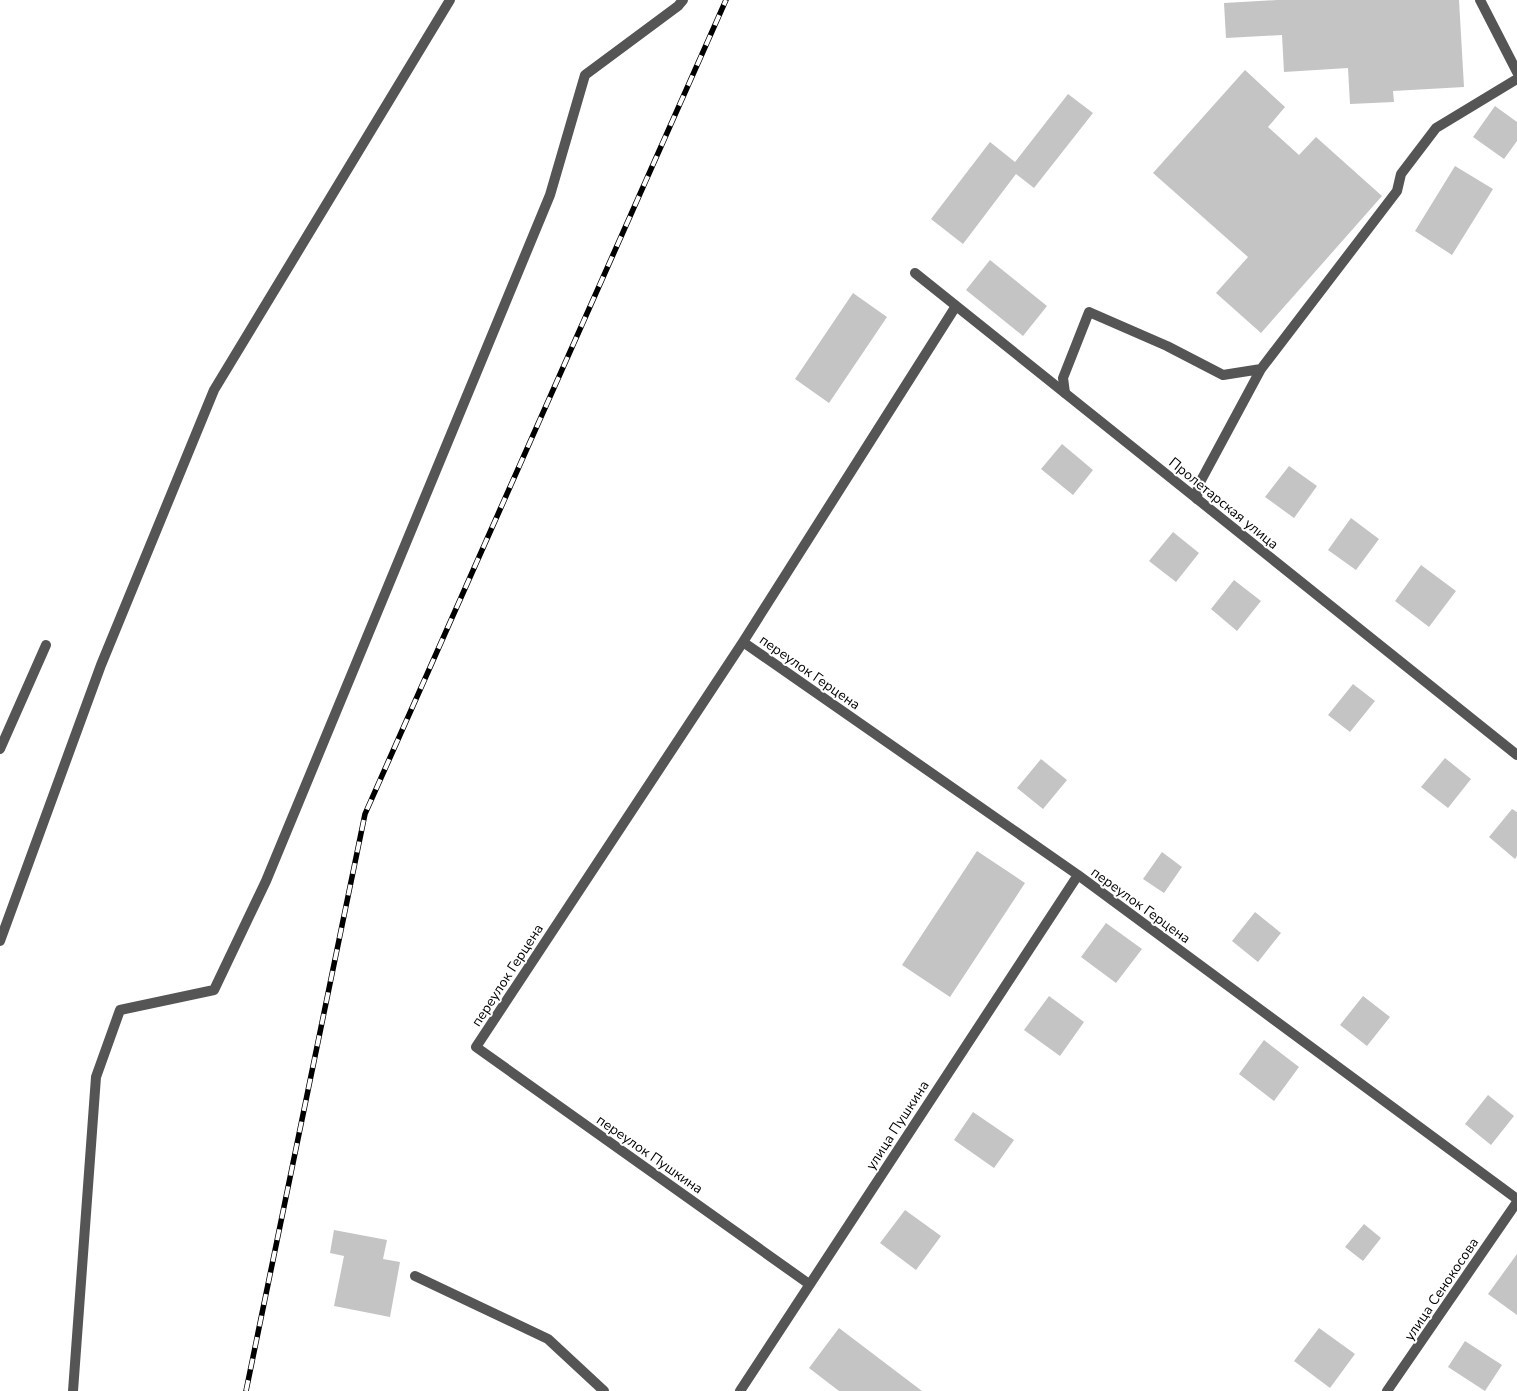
<svg xmlns="http://www.w3.org/2000/svg" width="1517" height="1391" viewBox="0 0 1517 1391" font-family="'Nunito Sans',sans-serif">
  <style>
    .building { fill: #c4c4c4 }
    .lines { fill: none; stroke-linecap: round; stroke-linejoin: round }
    .service { stroke: #555; stroke-width: 10 }
    .minor { stroke: #555; stroke-width: 10 }
    .rail-casing { stroke: #000; stroke-width: 5.5 }
    .rail { stroke: #fff; stroke-width: 4; stroke-dasharray: 11; stroke-linecap: butt }
    .labels { text-anchor: middle; stroke-width: 4; stroke-linejoin: round; paint-order: stroke }
    .street-label { font-size: 14px; fill: #000; stroke: #fff }
  </style>
  <rect width="100%" height="100%" fill="#fff"/>
  <path class="building" d="M1277,0H1459L1464,87L1393,91L1394,102L1350,104L1348,68L1284,72L1282,35L1226,38L1224,3Z
    M1245,70L1285,107L1268,127L1299,155L1316,137L1382,196L1261,333L1216,293L1248,257L1153,173Z
    M1068,94L1093,113L1034,188L1016,174L963,244L931,219L990,142L1015,162Z
    M1495,106L1517,122V141L1504,159L1473,137Z
    M1455,166L1493,189L1452,255L1415,231Z
    M990,260L1047,306L1023,336L966,290Z
    M853,293L887,317L829,403L795,379Z
    M1062,444L1093,470L1073,495L1041,469Z
    M1289,466L1317,486L1294,518L1265,497Z
    M1351,518L1379,539L1356,570L1328,550Z
    M1173,532L1199,553L1176,582L1149,561Z
    M1421,565L1456,591L1429,627L1395,601Z
    M1234,580L1261,601L1237,631L1211,609Z
    M1353,684L1375,701L1350,732L1328,715Z
    M1445,758L1471,779L1448,808L1421,787Z
    M1041,759L1067,780L1043,809L1017,788Z
    M1512,809L1517,812V856L1515,859L1489,837Z
    M977,851L1025,883L950,997L902,965Z
    M1162,852L1182,867L1164,893L1143,879Z
    M1255,912L1281,933L1258,962L1232,941Z
    M1106,923L1142,949L1116,983L1081,957Z
    M1049,996L1084,1022L1060,1056L1024,1030Z
    M1363,996L1390,1017L1367,1046L1340,1025Z
    M1264,1040L1299,1067L1274,1101L1239,1074Z
    M1488,1095L1514,1116L1491,1145L1465,1124Z
    M973,1112L1014,1140L994,1168L954,1140Z
    M905,1210L941,1236L916,1270L880,1243Z
    M1364,1224L1381,1238L1363,1261L1345,1247Z
    M334,1230L387,1240L383,1259L400,1262L390,1317L334,1306L344,1256L330,1253Z
    M1517,1254V1315L1488,1294Z
    M839,1328L922,1391H839L809,1368Z
    M1319,1328L1355,1354L1330,1388L1294,1361Z
    M1465,1341L1502,1365L1485,1391L1448,1367Z"/>
  <g class="lines">
    <path class="service" d="M1065,393L1063,378L1089,312L1167,346L1223,375L1261,369
      M1197,499L1198,486L1261,369L1397,191L1401,174L1436,128L1517,79
      M0,749L46,645
      M0,941L101,665L214,390L450,0
      M415,1276L548,1339L604,1391
      M73,1391L96,1077L120,1010L214,990L266,881L550,195L585,75L678,6L683,0"/>
    <path class="minor" d="M1480,0L1517,72
      M915,273L1517,755
      M743,642L1078,875L1517,1199
      M809,1284L476,1047L743,642L956,306
      M740,1391L1078,875
      M1387,1391L1517,1202"/>
    <g class="rail-casing">
      <path id="rail" d="M246,1391L365,814L726,0"/>
    </g>
    <use href="#rail" class="rail"/>
  </g>
  <g class="labels">
    <g class="street-label">
      <text transform="translate(1224 503) rotate(39)" y="5">Пролетарская улица</text>
      <text transform="translate(810 672) rotate(35)" y="5">переулок Герцена</text>
      <text transform="translate(1141 905) rotate(36)" y="5">переулок Герцена</text>
      <text transform="translate(507 975) rotate(-57)" y="5">переулок Герцена</text>
      <text transform="translate(897 1125) rotate(-57)" y="5">улица Пушкина</text>
      <text transform="translate(650 1154) rotate(35)" y="5">переулок Пушкина</text>
      <text transform="translate(1441 1289) rotate(-56)" y="5">улица Сенокосова</text>
    </g>
  </g>
</svg>
